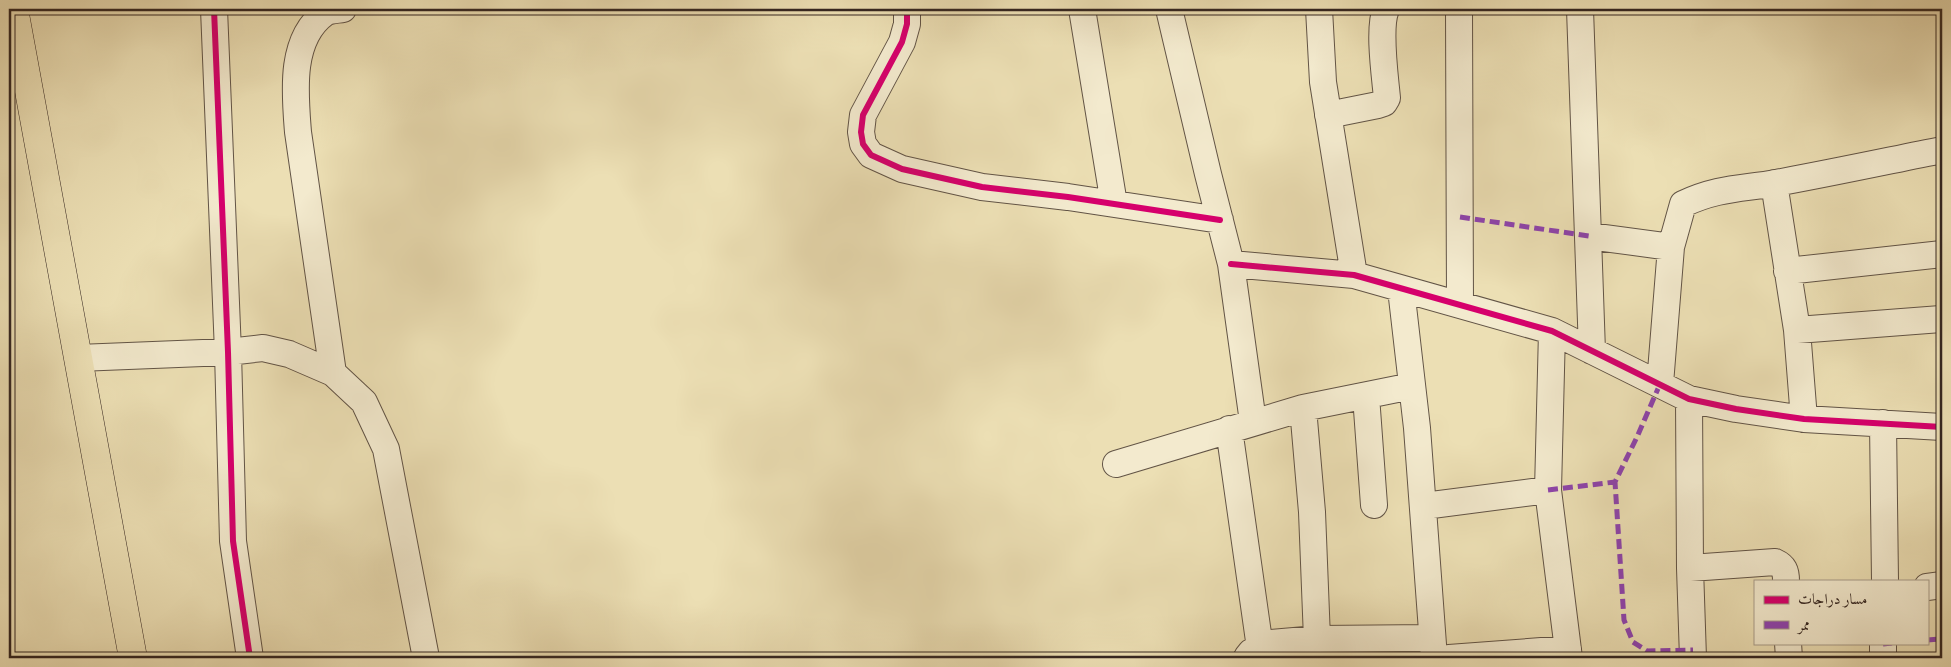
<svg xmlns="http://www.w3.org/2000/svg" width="1951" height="667" viewBox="0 0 1951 667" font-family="'Sorts Mill Goudy',Amiri,serif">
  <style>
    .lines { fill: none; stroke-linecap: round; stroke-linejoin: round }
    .minor-casing { stroke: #625446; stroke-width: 28 }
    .primary-casing { stroke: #342621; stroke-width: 29 }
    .minor { stroke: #f3eace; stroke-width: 26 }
    .primary { stroke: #ecdfb4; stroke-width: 28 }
    .quiet { stroke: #8e44ad; stroke-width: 5; stroke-dasharray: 10 5; stroke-linecap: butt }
    .cycleway-casing { stroke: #f3eace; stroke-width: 9 }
    .cycleway { stroke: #d6006c; stroke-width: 6 }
  </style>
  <rect width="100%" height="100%" fill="#ecdfb4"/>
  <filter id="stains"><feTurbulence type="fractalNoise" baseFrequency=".004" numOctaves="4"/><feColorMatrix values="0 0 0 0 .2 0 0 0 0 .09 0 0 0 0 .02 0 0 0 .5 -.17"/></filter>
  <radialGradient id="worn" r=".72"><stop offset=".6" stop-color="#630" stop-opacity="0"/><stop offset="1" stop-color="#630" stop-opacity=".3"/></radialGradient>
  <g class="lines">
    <g class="minor-casing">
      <path id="minor" d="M214,9L228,352L233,541L250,658
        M907,9V24L902,42L863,115L861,132L863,144L871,155L902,169L982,187L1068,197L1220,220
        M1082,9L1114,204
        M1169,9L1208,174L1231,264L1253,422
        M1319,9L1323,82L1354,275
        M1459,9L1460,304
        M1580,9L1592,351
        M1328,115L1378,105L1384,103L1387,98C1385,76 1378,28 1386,9
        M1774,183L1797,330L1804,419
        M1589,236L1671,247
        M1231,264L1354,275L1552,331L1689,399L1736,409L1804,419L1942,427
        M1787,271L1942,254
        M1401,289L1417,428L1434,658
        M1797,330L1941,319
        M1552,331L1548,490L1569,658
        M78,358L228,352L263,348L289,354L333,373L364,402L386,449L426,658
        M333,373L298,132C295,94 289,39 325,13C329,10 338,10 343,9
        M1660,384L1671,247L1683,204C1717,188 1740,189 1776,183C1831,173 1887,161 1942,150
        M1366,396L1374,505
        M1689,399L1690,568L1693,658
        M1303,408L1312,512L1317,639
        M1883,423L1885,581
        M1229,429L1260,648
        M1116,464L1303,408L1412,386
        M1424,506L1548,490
        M1690,568L1775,562C1784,566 1786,571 1786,581
        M1927,587L1942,585
        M1788,643L1789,658
        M1247,657L1251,652L1271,643L1317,639L1432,638
        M1449,658L1568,649
        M1883,658V643"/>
    </g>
    <g class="primary-casing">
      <path id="primary" d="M14,9L133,658"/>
    </g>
    <use href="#minor" class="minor"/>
    <use href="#primary" class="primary"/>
    <path class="quiet" d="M1460,217L1589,236
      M1660,384L1637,437L1615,482L1624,620L1633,642L1647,651L1693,650
      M1548,490L1615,482
      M1927,640L1942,639
      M1883,644L1892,643"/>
    <g class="cycleway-casing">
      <path id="cycleway" d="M214,9L228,352L233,541L250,658
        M907,9V24L902,42L863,115L861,132L863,144L871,155L902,169L982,187L1068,197L1220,220
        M1231,264L1354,275L1552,331L1689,399L1736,409L1804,419L1942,427"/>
    </g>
    <use href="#cycleway" class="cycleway"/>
  </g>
  <rect width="1951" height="667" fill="none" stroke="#ecdfb4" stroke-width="30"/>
  <rect x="10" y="10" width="1931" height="647" fill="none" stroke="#342621" stroke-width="2.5"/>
  <rect x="15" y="15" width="1921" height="637" fill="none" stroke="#342621"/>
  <rect x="1754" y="580" width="175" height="65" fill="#f3eace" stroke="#a79c89"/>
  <rect x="1764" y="596" width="25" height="8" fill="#d6006c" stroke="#a79c89"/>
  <text x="1798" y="604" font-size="15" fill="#342621">مسار دراجات</text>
  <rect x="1764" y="621" width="25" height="8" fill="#8e44ad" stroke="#a79c89"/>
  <text x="1798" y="630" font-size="15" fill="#342621">ممر</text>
  <rect width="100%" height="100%" filter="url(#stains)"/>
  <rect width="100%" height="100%" fill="url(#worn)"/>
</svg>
